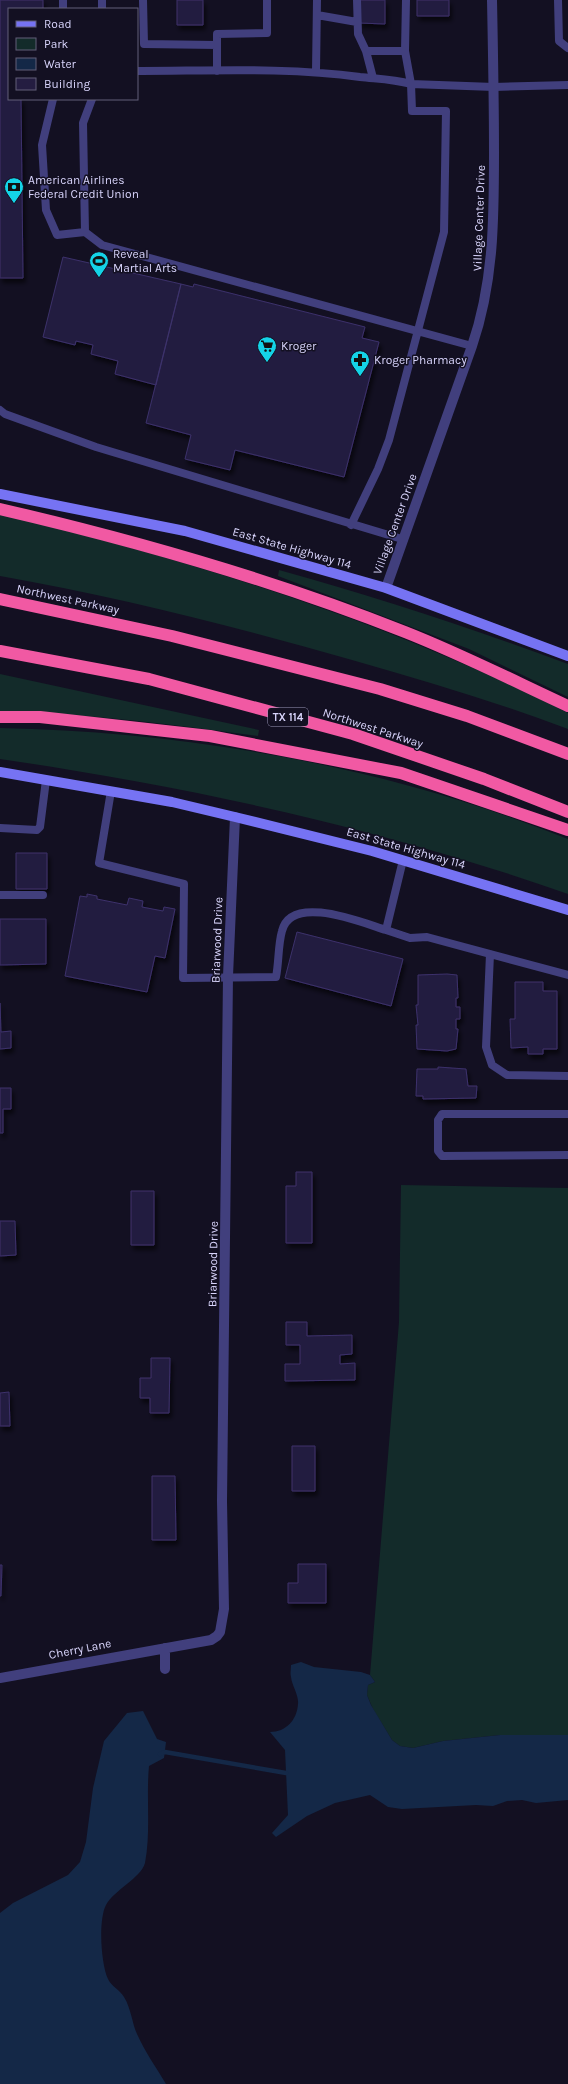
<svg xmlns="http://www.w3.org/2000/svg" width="568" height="2084" viewBox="0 0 568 2084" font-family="Karla,sans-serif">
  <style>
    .green { fill: #132b2a }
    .water { fill: #142847 }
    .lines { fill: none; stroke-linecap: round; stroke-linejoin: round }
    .stream { stroke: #142847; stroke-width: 4.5 }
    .building { fill: #241d41; stroke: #3c316b; filter: url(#shadow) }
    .service { stroke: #413f7d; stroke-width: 8 }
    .minor { stroke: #413f7d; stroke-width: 10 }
    .tertiary { stroke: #413f7d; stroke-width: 10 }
    .secondary { stroke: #7673f3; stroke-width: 10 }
    .motorway { stroke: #f159a3; stroke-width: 12 }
    .labels { text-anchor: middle; stroke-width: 3; stroke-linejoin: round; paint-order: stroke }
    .shield { fill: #131022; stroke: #9d99ba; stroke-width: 1 }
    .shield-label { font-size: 11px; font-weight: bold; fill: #d8d4fb }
    .poi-label { font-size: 12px; fill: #d8d4fb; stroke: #131022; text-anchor: start }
    .street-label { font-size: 12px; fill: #d8d4fb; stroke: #131022 }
  </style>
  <defs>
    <filter id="shadow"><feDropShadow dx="2.5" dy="4.5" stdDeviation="2" flood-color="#0009"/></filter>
  </defs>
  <rect width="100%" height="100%" fill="#131022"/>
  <path class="green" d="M0,514C195,561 389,622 568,713V729C497,702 425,681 352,660C236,627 119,597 0,576Z
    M279,570C377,597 473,629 568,664V697L469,649L278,576Z
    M0,674L259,730L258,736C173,725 87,712 0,713Z
    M0,728C194,732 388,767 568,839V894C384,829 192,787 0,759Z
    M401,1185L568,1188V1735H500L443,1741L413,1748L400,1746L392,1740L373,1709L367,1695L368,1685L375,1682L370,1675L399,1322Z"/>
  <path class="water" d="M301,1662L314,1667L361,1672L370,1675L375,1682L368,1685L367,1695L371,1705L392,1740L400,1746L413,1748L443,1741L500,1735H568V1800L536,1803L522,1800L507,1801L493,1806L476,1805L402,1809L388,1807L370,1795L335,1803L307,1816L276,1837L272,1833L288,1815L285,1750L270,1732C286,1732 297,1720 298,1704C299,1695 292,1686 291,1677C290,1673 291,1669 291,1665Z
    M143,1711L157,1739L166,1742L164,1758L149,1766C146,1798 151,1831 145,1863C141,1878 114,1890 106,1905C98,1920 101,1964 108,1979C111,1986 120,1990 124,1997C131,2008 132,2023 137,2034C145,2052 156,2067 166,2084H0V1913L13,1903L68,1875L80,1862L86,1842L93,1788L104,1741L127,1713Z"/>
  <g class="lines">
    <path class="stream" d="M160,1754L165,1752L286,1773"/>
  </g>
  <path class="building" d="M0,0H43V9H9V99H21L23,278H0Z
    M177,0H203V25H177Z
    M360,0H385V24L359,23Z
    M417,0H449V16H417Z
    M63,257L181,284L156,385L115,374L118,361L91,354L93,345L76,341L75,345L43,337Z
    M181,284L193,287L194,284L365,327L362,338L379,342L344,477L235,450L230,470L185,459L191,435L146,423Z
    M16,853H47V889H16Z
    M87,894L97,896V899L127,905L129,898L143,901L142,907L163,911L164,907L175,909L165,958L155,956L147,992L65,976L80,896L87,897Z
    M0,919H46V964L0,965Z
    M297,932L403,959L391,1006L285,978Z
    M447,974L457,975L458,998H456V1007H460V1019H456V1029H458L456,1049L447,1051L417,1049L416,1025H418L416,1005H418V975Z
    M515,982H543V991H557V1049H543V1054H528V1047L511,1048L510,1019H515Z
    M0,1003L1,1032L11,1031V1048L0,1049Z
    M438,1067L466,1069L468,1086H477L476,1098L423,1099V1096H416L417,1069H438Z
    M0,1088H11V1109H3V1133H0Z
    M296,1172H312V1243H286V1186H296Z
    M131,1191H154V1245H131Z
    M0,1221H15L16,1255L0,1256Z
    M286,1322H307V1336L352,1335V1354L340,1355V1364L355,1363V1380L285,1381V1364H300V1345H286Z
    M151,1358H170L169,1413H150V1398H140V1378H151Z
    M9,1392L10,1426H0V1393Z
    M292,1446H315V1491H292Z
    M152,1476H175L176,1540H152Z
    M298,1564H326V1603H288V1583H298Z
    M0,1565H2L1,1596H0Z"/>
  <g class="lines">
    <path class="service" d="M102,0V9
      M143,0L144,44L217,45V71
      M357,0L358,34L366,51L373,78
      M406,0L405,51L411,84L494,87L568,85
      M558,0L559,41L568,48
      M63,9V0
      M317,15L357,22
      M217,45V34L267,33V0
      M366,51H405
      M137,71C211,71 287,67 360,77C379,79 393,79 411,84L412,111H446L444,232L389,440L378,469L351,525
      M316,71L317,0
      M53,99L42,145L46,210L57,235L85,232L83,123L92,99
      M85,232L102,245L472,346
      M0,410L5,414L96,447L402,539
      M111,791L99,863L184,884L183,978L276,977C279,962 278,945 282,931C291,893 363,923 386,930L403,860
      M0,828L37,830L40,827L46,780
      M0,895H43
      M386,930L410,938L427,937L568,975
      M490,954L486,1047L492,1065L507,1075L568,1076
      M568,1114H442L438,1120V1151L442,1156L568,1155"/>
    <path class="minor" d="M165,1648V1669
      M0,1678L211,1640L217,1636L220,1632L224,1609L222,1501L228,976L235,817"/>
    <path class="tertiary" d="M386,588L472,346C494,282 494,218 494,152C494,101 493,51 492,0"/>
    <path class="secondary" d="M0,494L185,531L386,588L568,656
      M0,772L172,802L235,817L372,851L568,910"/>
    <path class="motorway" d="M0,509C138,541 274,580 405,632C461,654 514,681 568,706
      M0,599L172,636L380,689L467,716L568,754
      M0,651L149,679L353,734L484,779L568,812
      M0,717H40L210,736L401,773L568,830"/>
  </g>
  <defs>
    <g id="bank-pin" transform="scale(1)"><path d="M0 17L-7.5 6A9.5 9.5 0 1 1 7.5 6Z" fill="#14d3e7" stroke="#131022"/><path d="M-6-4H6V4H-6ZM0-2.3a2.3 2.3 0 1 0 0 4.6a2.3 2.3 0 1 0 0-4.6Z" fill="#111"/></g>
    <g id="stadium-pin" transform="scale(1)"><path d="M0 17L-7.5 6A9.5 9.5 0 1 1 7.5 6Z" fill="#14d3e7" stroke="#131022"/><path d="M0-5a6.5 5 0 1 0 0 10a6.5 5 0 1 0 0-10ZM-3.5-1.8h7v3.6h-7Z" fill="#111"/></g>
    <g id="supermarket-pin" transform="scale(1)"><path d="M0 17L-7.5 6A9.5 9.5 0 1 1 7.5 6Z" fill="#14d3e7" stroke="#131022"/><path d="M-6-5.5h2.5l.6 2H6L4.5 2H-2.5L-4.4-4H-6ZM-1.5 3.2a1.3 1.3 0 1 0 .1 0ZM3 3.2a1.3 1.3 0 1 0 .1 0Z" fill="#111"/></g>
    <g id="pharmacy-pin" transform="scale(1)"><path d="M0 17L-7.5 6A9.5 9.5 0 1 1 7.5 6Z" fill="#14d3e7" stroke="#131022"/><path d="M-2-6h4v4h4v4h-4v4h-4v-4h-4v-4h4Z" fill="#111"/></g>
  </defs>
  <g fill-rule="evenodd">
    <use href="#bank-pin" x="14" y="187"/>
    <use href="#stadium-pin" x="99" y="261"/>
    <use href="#supermarket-pin" x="267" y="346"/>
    <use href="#pharmacy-pin" x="360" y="360"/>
  </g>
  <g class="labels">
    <rect class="shield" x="268" y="708" width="40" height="18" rx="3"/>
    <g class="shield-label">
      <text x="288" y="721">TX 114</text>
    </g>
    <g class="poi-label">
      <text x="28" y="184">American Airlines<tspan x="28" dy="14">Federal Credit Union</tspan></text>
      <text x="113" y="258">Reveal<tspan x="113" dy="14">Martial Arts</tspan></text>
      <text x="281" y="350">Kroger</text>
      <text x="374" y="364">Kroger Pharmacy</text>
    </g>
    <g class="street-label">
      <text transform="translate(479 218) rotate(-88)" y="4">Village Center Drive</text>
      <text transform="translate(395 524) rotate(-70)" y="4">Village Center Drive</text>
      <text transform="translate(292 548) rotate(16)" y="4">East State Highway 114</text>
      <text transform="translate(68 599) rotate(12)" y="4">Northwest Parkway</text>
      <text transform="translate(373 728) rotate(18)" y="4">Northwest Parkway</text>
      <text transform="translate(406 848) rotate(16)" y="4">East State Highway 114</text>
      <text transform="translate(217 940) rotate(-88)" y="4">Briarwood Drive</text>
      <text transform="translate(213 1264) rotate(-89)" y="4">Briarwood Drive</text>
      <text transform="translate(80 1649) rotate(-11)" y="4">Cherry Lane</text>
    </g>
  </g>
  <rect x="8" y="8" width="130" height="92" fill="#131022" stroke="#625e79"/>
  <rect x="16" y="21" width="20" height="6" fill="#7673f3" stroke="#625e79"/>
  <text x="44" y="28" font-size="12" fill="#d8d4fb">Road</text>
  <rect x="16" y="38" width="20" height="12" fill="#132b2a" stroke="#625e79"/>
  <text x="44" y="48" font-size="12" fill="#d8d4fb">Park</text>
  <rect x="16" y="58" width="20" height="12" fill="#142847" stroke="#625e79"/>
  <text x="44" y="68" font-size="12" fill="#d8d4fb">Water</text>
  <rect x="16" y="78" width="20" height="12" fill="#241d41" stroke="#625e79"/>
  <text x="44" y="88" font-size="12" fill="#d8d4fb">Building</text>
</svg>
